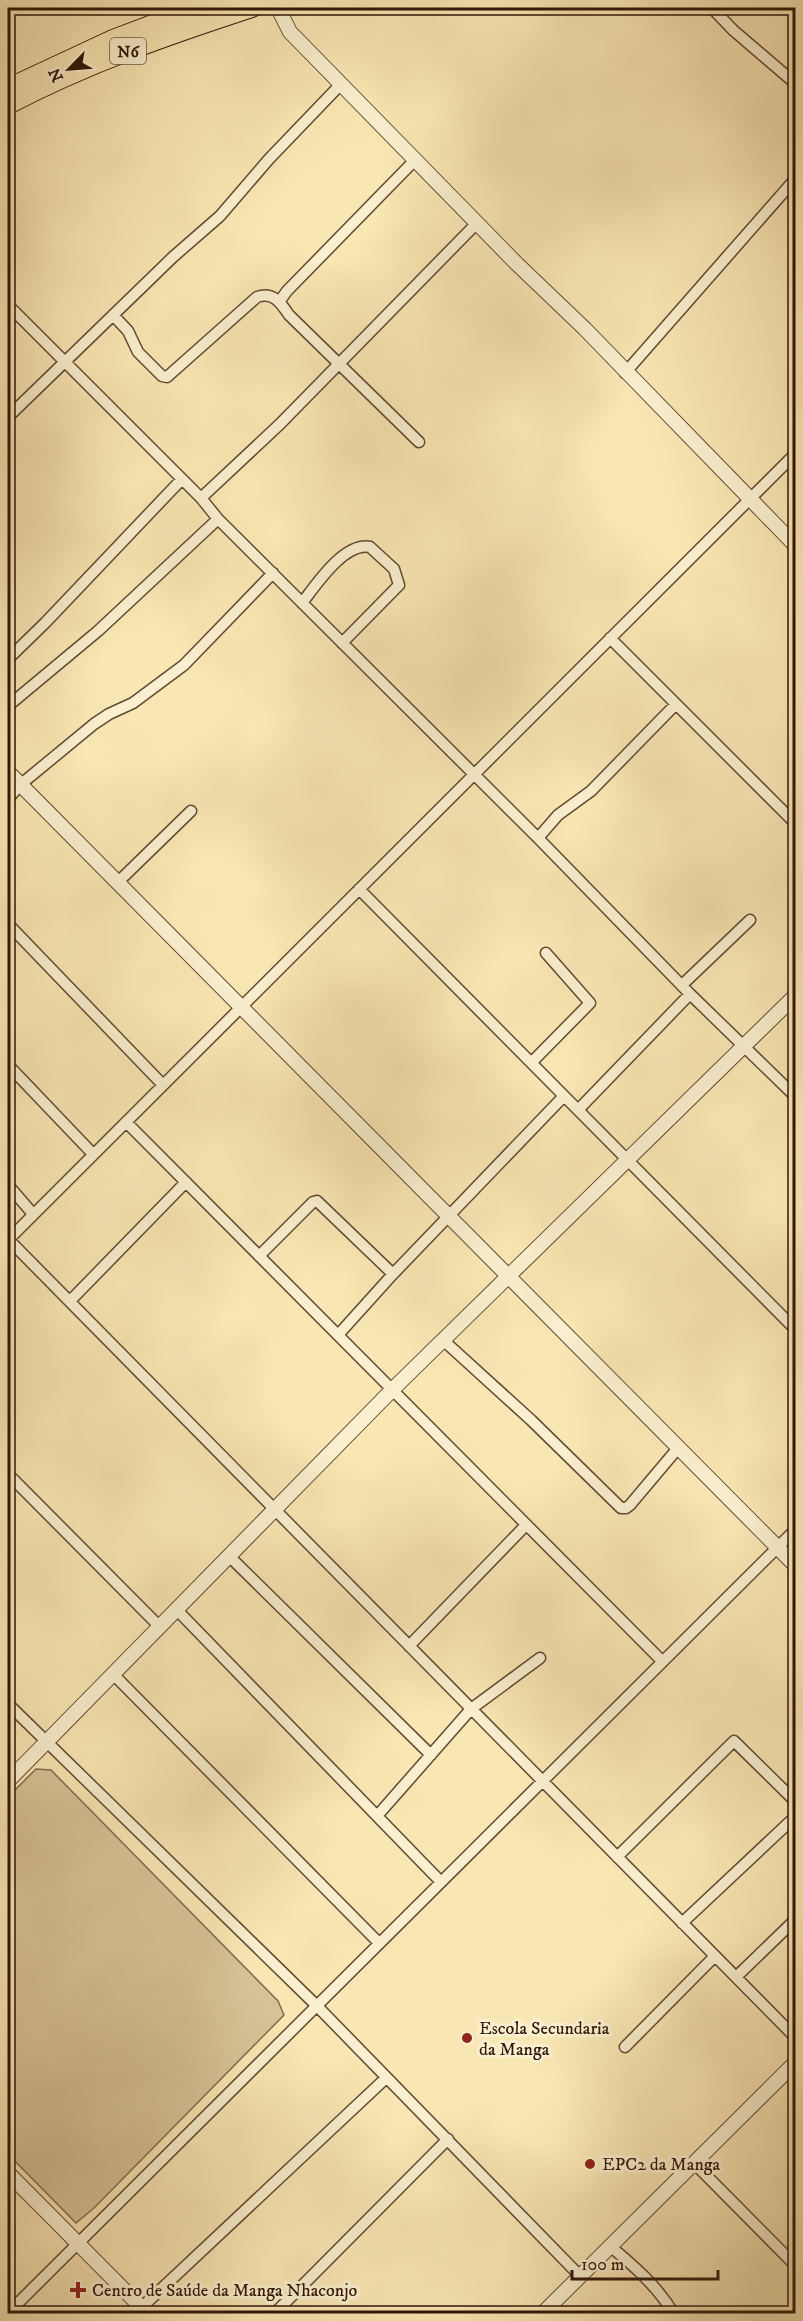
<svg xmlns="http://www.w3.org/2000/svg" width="803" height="2321" viewBox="0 0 803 2321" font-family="'IM FELL DW Pica',serif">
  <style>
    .green { fill: #d6c296; stroke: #826c4f; stroke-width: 1.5 }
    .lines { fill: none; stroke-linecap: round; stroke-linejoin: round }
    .minor-casing { stroke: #614933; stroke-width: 13 }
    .tertiary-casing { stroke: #614933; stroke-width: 16 }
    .trunk-casing { stroke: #2f1508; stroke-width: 20 }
    .minor { stroke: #faefce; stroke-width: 10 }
    .tertiary { stroke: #faefce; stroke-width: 14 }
    .trunk { stroke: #f8e6b3; stroke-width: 18 }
    .poi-dot { fill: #8f2418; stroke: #faefce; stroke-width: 2 }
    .labels { text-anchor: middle; stroke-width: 6; stroke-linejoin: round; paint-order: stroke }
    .shield { fill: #faefce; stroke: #6c5643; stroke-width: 1.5 }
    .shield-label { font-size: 16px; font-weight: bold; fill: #2f1508 }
    .poi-label { font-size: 18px; fill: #2f1508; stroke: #faefce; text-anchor: start }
  </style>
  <rect width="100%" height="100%" fill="#f8e6b3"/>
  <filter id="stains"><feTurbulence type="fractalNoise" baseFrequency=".00333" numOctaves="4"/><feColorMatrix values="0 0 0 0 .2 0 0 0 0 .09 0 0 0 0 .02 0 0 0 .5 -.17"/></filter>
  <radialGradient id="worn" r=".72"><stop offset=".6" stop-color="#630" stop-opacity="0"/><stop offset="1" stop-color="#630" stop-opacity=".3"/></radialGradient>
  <path class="green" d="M36,1769L51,1770L278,2001L284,2015L94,2208L76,2223L8,2154V1797Z"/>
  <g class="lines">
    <g class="minor-casing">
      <path id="minor" d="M712,8L733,30L796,84
        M279,302L287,291L415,160
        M8,305L201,498L218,519L538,838L690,994L796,1097
        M113,315L128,331L138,352L162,376L167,377L257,297C273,291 281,303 289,315L419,442
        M625,373L796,178
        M8,417L173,257L220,216L269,159L341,84
        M201,498L280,424L477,223
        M302,603C316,585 344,542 370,547L394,569L399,585L342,643
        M610,638L796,824
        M8,659L45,623L182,479
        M8,706L98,631L218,519
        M8,799L20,785L94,724L109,714L133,703L184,665L273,573
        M538,838L558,815L591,791L676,704
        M117,883L191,811
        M359,889L796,1330
        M8,924L163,1085
        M682,985L750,920
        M532,1062L590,1003L546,953
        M8,1065L93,1154
        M578,1110L690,994
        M126,1122L662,1661
        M8,1185L33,1214
        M8,1239L796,2038
        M8,1240L796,453
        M259,1256L313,1202L317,1201L393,1274
        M70,1301L186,1182
        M338,1335L393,1274L564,1096
        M443,1340L531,1420L621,1508H626L630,1505L678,1448
        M8,1474L160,1627
        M229,1556L431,1755
        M177,1610L441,1882
        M409,1646L526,1525
        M113,1674L379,1943
        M8,1704L317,2006L580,2276
        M377,1816L471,1709L540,1658
        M617,1857L734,1741L796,1802
        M682,1923L796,1816
        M736,1977L796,1919
        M625,2047L715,1956
        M694,2163L796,2266
        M610,2246C635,2267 657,2286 674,2314
        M142,2307L386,2078
        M8,2313L796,1529
        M274,2314L448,2139"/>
    </g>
    <g class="tertiary-casing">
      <path id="tertiary" d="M278,8L290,32L516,263L585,329L796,546
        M8,772L796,1566
        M8,1781L393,1389L796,995
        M8,2173L148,2314
        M542,2314L796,2062"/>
    </g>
    <g class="trunk-casing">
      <path id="trunk" d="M8,88L113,39L195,8
        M8,105C86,64 169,35 252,8"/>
    </g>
    <use href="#minor" class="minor"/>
    <use href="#tertiary" class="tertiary"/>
    <use href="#trunk" class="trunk"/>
  </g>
  <g class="poi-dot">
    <circle cx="467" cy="2038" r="6"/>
    <circle cx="590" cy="2164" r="6"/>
    <path d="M75 2281h6v6h6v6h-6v6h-6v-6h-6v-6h6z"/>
  </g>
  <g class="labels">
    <rect class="shield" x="110" y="38" width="36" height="26" rx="4.5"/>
    <g class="shield-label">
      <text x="128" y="57">N6</text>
    </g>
    <g class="poi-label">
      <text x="479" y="2034">Escola Secundaria<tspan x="479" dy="21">da Manga</tspan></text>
      <text x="602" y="2170">EPC2 da Manga</text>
      <text x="92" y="2296">Centro de Saúde da Manga Nhaconjo</text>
    </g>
  </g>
  <rect width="803" height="2321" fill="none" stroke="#f8e6b3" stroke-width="30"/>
  <rect x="9" y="9" width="785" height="2303" fill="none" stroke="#2f1508" stroke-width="3"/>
  <rect x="15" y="15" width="773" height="2291" fill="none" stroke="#2f1508" stroke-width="1.5"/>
  <g transform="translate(69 69) rotate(245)" stroke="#faefce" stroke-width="4.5" paint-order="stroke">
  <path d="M0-4.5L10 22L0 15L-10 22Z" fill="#2f1508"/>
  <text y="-9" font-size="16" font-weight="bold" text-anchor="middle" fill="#2f1508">N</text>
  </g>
  <path d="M572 2270v9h146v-9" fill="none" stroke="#2f1508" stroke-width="3"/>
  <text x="581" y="2270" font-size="18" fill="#2f1508" stroke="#faefce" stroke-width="4.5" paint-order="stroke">100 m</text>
  <rect width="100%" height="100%" filter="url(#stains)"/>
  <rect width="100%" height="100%" fill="url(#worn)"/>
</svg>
